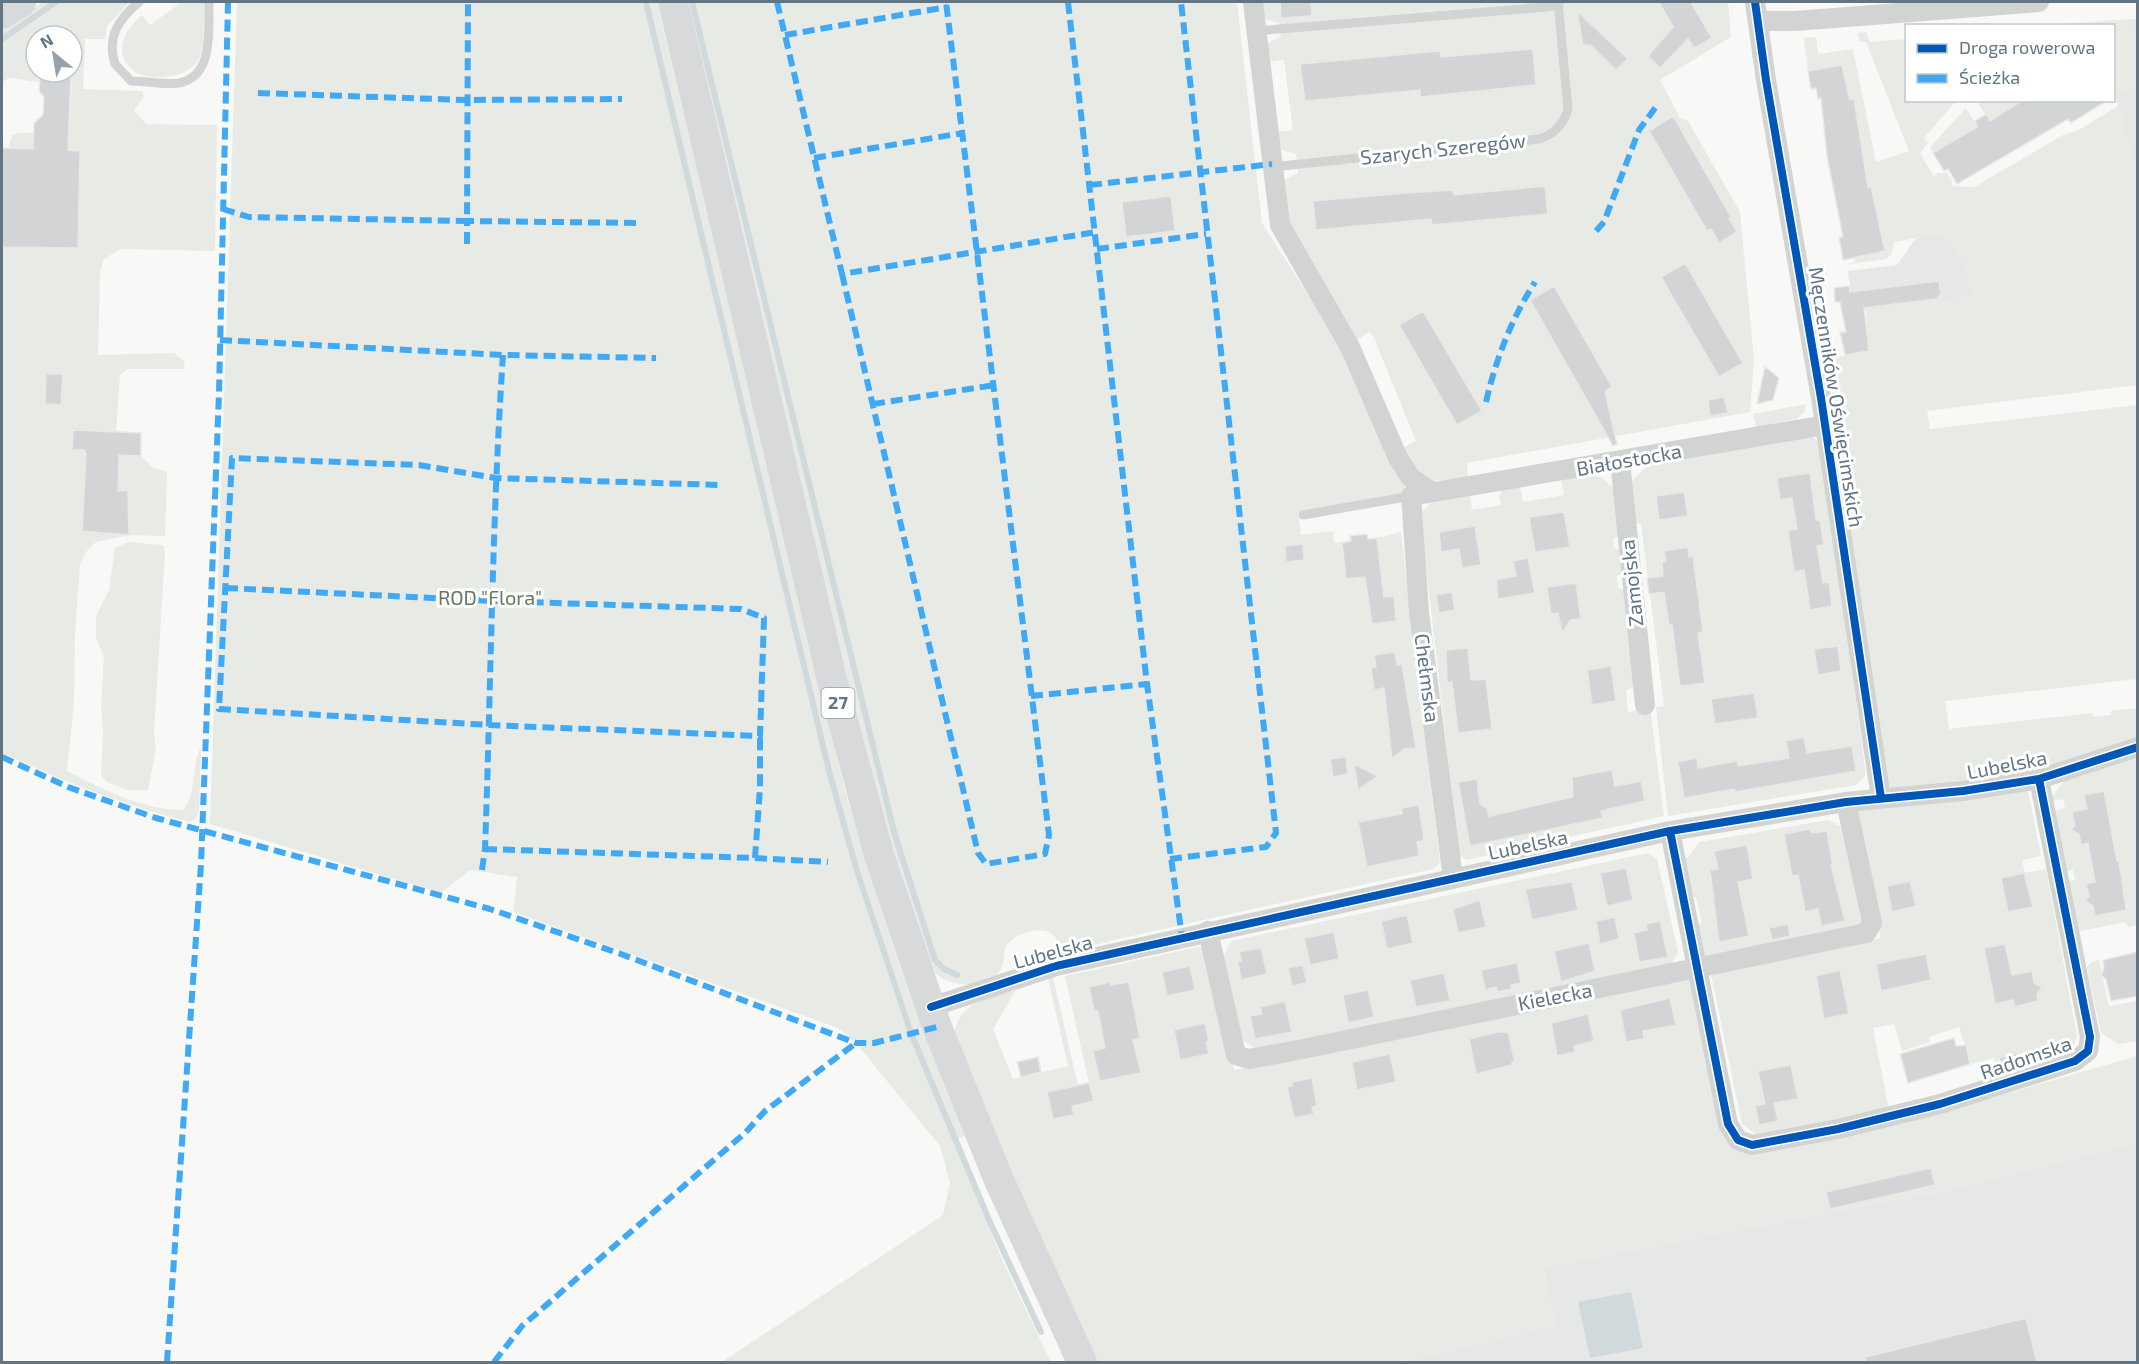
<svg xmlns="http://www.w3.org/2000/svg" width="2139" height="1364" viewBox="0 0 2139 1364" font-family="'Exo 2',sans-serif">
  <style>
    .built { fill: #e6e8e8 }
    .green { fill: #e8ebe5; fill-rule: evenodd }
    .water { fill: #d0d9dc }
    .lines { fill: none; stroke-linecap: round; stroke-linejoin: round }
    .stream { stroke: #d0d9dc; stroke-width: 6 }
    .building { fill: #d3d4d5; stroke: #e8e8e6; stroke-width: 1.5 }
    .lane { stroke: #d2d3d3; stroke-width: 9 }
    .street { stroke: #d2d3d3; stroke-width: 20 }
    .primary { stroke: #d7d9da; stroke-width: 30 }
    .quiet { stroke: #3fa9f5; stroke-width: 6; stroke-dasharray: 12 6; stroke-linecap: butt }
    .cycleway-casing { stroke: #fff; stroke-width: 11 }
    .cycleway { stroke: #0057b8; stroke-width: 8 }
    .labels { text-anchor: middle; stroke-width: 6; stroke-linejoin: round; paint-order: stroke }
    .shield { fill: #fff; stroke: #909ea9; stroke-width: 1.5 }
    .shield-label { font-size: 18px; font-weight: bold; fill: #617584 }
    .street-label { font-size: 20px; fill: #617584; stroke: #fff }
    .park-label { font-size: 20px; fill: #667a60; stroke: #fff }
  </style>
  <rect width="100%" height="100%" fill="#f8f8f7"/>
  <path class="built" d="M2137,19V205L2114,85V26L2101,21Z
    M1945,233L1968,270L1972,297L1853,312L1848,271L1897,265L1916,238Z
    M2137,1143V1362H1400L1555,1326L1543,1267L1957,1188Z"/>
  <path class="green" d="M42,2H130L107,26L105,39H85L83,89L142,91L144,97L134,110L146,124L217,125L215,251L120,249L103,260L100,272L98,355L174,353L185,362L183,369H127L120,375L116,432L73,430V450H84V454L141,456L152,467L167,472L165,536L129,535L96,542L86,552L80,565L75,633L74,703L67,771C102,789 143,810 183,810C198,792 190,767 201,747L199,810L196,819L190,822C122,805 65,782 2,753V247L78,248L80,151L8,148L12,136L18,133L69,132L72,81L43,79L39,82L9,78L2,82V30ZM36,36H72V72H36ZM46,374H62L61,404H45ZM85,477L118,491H128L129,535L82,531Z
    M182,2H204C203,17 205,34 202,49C197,78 160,81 138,74C111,56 122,33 142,15L150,25Z
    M237,2H657L844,787L895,951L922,1030L965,1136L953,1141L1004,1264L1051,1362H722L943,1215L950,1183L940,1146L856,1043L838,1028L513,912L517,877L470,870L441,893L210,824Z
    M684,2H1237L1262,223L1342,347L1394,470L1409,493L1298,513L1301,535L1333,531L1334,543L1342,542L1347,579L1381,576L1377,538L1401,532L1440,863L1433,869L1118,939L1063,954C1060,947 1058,939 1052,934C1040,925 1013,934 1006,947C1002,956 1006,965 998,973C981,991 946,987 931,969L891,849L861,744Z
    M1259,2H1728L1731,37L1660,80L1680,118L1688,121L1740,212L1754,360L1750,412L1467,463L1468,481C1431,485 1423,477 1399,450L1416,441L1374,338L1369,332L1354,342L1286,227L1283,181L1298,173L1296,154L1282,150L1275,132L1293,130L1284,60L1267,62V44L1281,36L1279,23L1266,19Z
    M2134,19L2137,87L2116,95L2133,158H2137V385L1927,411L1930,429L2137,405V679L1945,701L1949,729L2092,713L2093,717L2111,715V711L2137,708V740L2008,778L1892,788L1886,782L1827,358L1869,351L1866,310L1971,296L1968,270L1945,233L1894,242L1892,253L1886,259L1844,265L1855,262L1854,258L1864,257L1863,250L1885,251L1880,225L1874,226L1873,219L1878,217L1876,207L1870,208L1873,198L1871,187L1862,188L1861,140L1854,99L1849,100L1843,66L1808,71L1804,38L1816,37L1818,54L1853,49L1876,162L1909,151L1866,42H1860L1858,33L1866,32L1870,42L1906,39V100L1956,101L1924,138L1928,143L1920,153L1934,177L1937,173H1947L1952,181L1951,186L1974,187L2063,135L2077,131L2118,106L2116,97H2114V26L2063,24Z
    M1983,100L2023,101L1990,121L1977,102Z
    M1966,108L1977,127L1933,153L1930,147Z
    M1806,404L1805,411L1796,419L1756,427L1753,414Z
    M1811,436L1819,442L1823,462L1866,775L1856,785L1668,816L1656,707L1664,706L1641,523L1634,524L1631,482L1648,465Z
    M1590,474L1602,478L1615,490L1620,534L1613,539L1614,548L1622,550L1624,573L1617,576L1618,588L1626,590L1635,686L1626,690L1628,712L1650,708L1664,816L1466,860L1459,854L1420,514L1431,503L1470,496L1472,510L1501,505L1499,496L1503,490L1520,487L1523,502L1564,495L1561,478Z
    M128,542L163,545L165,552L154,733L156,749L148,790H127L107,782L101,775L103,730L101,707L104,656L96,639V616L109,590L115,548Z
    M2137,758V925L2128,927L2126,922L2076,932L2067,881L2075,880L2073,870L2065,871L2054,811L2065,808L2063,799L2053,801L2052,797L2064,781Z
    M2028,791L2041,856L2022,860L2025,873L2046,869L2077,1036L2071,1054L1998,1077L1994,1058L1971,1064L1959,1027L1929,1037L1930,1042L1902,1051L1894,1024L1873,1028L1889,1110L1761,1138L1742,1124L1711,974L1881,938L1853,809Z
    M1828,820L1842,827L1860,917L1865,916L1863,925L1711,959L1704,955L1694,925L1702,923L1696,897L1690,898L1682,859L1688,858L1699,842Z
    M1648,853L1657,859L1678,952L1671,965L1257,1049L1243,1041L1223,957L1231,941Z
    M1198,947L1207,949L1234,1070L1694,978L1735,1142L1936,1114L2137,1056V1143L1957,1188L1543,1267L1556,1326L1400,1362H1094L1009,1179L954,1032C961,1001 989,998 1016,990L993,1029L1013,1079L1068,1066L1048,979L1053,977L1082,1103L1093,1101L1065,976Z
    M2099,960L2109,1006L2137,1001V1041L2118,1044L2101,1033L2087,967L2092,962Z"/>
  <path class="water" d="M1631,1292L1643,1348L1590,1358L1578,1302Z"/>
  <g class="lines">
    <path class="stream" d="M646,2L829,771L857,871L910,1030
      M692,2L894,832L935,960L944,969L957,975
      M2,39L56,2
      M913,1038L989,1220L1041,1332"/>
  </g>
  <path class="building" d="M1280,2H1311L1312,16L1281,18Z
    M1659,2H1691L1712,38L1694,48L1688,39L1660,68L1648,56L1673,27Z
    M1577,11L1628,59L1616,70L1590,45H1583Z
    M1533,49L1536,85L1420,97V90L1305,101L1300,64L1440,51L1441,57Z
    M1842,65L1850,100L1854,99L1868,187L1871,186L1885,251L1843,260L1839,237H1843L1827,156L1821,98L1818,99L1816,88L1811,89L1808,71Z
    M53,72H71L68,150L80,151L78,248L2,247V148L33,149L34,123L43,115L44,97L39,91L40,79L53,80Z
    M2023,100H2108L2071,123L2068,119L1957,184L1948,169L1944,171L1933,153L1977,127L1975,121L1986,114L1990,121Z
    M1673,116L1731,217L1729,218L1737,232L1719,243L1711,229L1707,231L1649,131Z
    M1545,186L1548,214L1432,225L1431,219L1316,230L1313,201L1405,193L1453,190L1454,195Z
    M1171,196L1175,231L1126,237L1122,202Z
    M1685,263L1743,363L1719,377L1661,277Z
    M1939,281L1941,294L1936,299L1864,308L1869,351L1845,355L1840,332H1846L1840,302H1835L1834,288L1849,286L1850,292Z
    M1554,286L1612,387L1605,391L1617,444L1613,446L1530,300Z
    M1423,311L1482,411L1457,425L1399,325Z
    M1765,367L1779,378L1773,400L1757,404Z
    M46,374H63L61,405L45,404Z
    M1724,397L1728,413L1710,416L1708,400Z
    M73,430L141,433V456L119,455L118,491L128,490L129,535L82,531L86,454L84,450H72Z
    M1810,473L1816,520H1820L1824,545L1817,546L1823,583L1829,582L1832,606L1810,610L1804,570L1794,572L1788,530L1797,529L1792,498L1780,500L1777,478Z
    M1684,492L1688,516L1659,520L1656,496Z
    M1564,512L1570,547L1535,552L1529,517Z
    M1475,526L1481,565L1462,568L1459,549L1441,552L1439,532Z
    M1367,534L1368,539L1377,538L1384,597L1394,596L1396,621L1372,624L1365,577L1346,579L1342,543L1351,541L1350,536Z
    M1303,544L1304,560L1286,562L1285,546Z
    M1688,547L1689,557L1693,556L1703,632L1698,633L1705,683L1680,686L1672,625H1669L1664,592L1649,594L1647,578L1663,576L1662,562L1666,561L1664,551Z
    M1528,558L1535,593L1498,599L1496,580L1516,576L1513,561Z
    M1576,583L1581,619L1571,620L1562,633L1558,613L1551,614L1547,587Z
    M1452,592L1455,610L1439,613L1436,595Z
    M1838,646L1841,671L1818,675L1814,649Z
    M1468,648L1471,680L1486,679L1492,729L1458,733L1452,682L1447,683L1446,650Z
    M1395,652L1397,665L1402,664L1416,748L1404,749L1392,759L1384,688L1374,690L1371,668L1376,667L1374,655Z
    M1611,666L1616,701L1592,705L1587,670Z
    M1754,693L1758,718L1715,724L1711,699Z
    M1804,737L1807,753L1852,746L1856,771L1735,792L1734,789L1684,798L1678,762L1697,758L1698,768L1737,761L1738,766L1789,758L1786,741Z
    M1346,757L1348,774L1333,777L1330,759Z
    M1354,764L1378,776L1358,790Z
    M1612,770L1615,786L1641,781L1645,801L1601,811L1603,818L1470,846L1458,782L1477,779L1480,804L1487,808L1489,816L1573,797L1572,777Z
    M2104,791L2117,861L2119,860L2126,910L2095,916L2093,906L2085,901L2089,896L2086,884L2095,882L2088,843L2081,845L2079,834L2071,830L2075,825L2072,812L2087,809L2084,795Z
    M1419,805L1424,840L1417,842L1419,856L1367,867L1358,822L1402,814L1401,808Z
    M1809,829L1812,833L1827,831L1833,865H1831L1845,921L1821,926L1818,909L1805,912L1798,875L1792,876L1784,834Z
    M1747,845L1753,879L1738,882L1749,936L1719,942L1710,870L1718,869L1714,851Z
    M1626,868L1633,900L1607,906L1600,873Z
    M2024,873L2033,907L2008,912L2001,878Z
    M1910,881L1916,906L1892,912L1887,886Z
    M1572,882L1578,910L1532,920L1525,889Z
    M1480,900L1486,927L1458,933L1453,909Z
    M1407,915L1413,943L1387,949L1381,921Z
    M1615,917L1619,939L1600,944L1596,921Z
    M1660,921L1668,957L1639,962L1634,933L1647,930L1646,924Z
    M1788,924L1790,936L1772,940L1769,928Z
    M1334,932L1339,959L1310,965L1304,938Z
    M1589,943L1595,971L1561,982L1554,951Z
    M2005,944L2012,975L2032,971L2034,983L2042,987L2037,995L2038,1001L2015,1007L2013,1000L1995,1004L1984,948Z
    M1261,948L1267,974L1241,980L1238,962L1241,961L1239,952Z
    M2138,952V996L2111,1001L2106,979L2101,975L2104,969L2103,960Z
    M1926,954L1931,980L1881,991L1876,964Z
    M1517,963L1521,983L1511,985L1512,989L1497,992L1496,987L1485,990L1481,970Z
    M1303,965L1307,983L1292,986L1288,968Z
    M1190,966L1195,990L1167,996L1162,972Z
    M1840,970L1849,1014L1824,1019L1816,976Z
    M1444,973L1450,1001L1416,1007L1410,980Z
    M1110,982L1111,985L1129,982L1140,1038L1133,1040L1141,1073L1100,1081L1093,1051L1105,1048L1098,1011H1094L1089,987Z
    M1368,990L1374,1017L1348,1023L1343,995Z
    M1670,998L1676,1025L1643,1031L1644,1039L1626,1042L1620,1010Z
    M1285,1001L1292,1032L1255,1039L1250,1016L1262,1014L1260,1007Z
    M1588,1014L1594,1041L1574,1046L1575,1052L1557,1056L1551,1023Z
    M1205,1023L1209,1041L1206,1042L1209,1054L1180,1060L1174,1030Z
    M1498,1032H1508L1515,1062H1512V1065L1476,1074L1469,1039Z
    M1954,1038L1956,1046L1966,1045L1970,1064L1908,1083L1900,1054Z
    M2017,1053L2021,1066L2003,1071L1999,1058Z
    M1390,1054L1396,1082L1357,1090L1352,1062Z
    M1038,1057L1041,1072L1021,1077L1017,1062Z
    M1791,1065L1798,1099L1774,1103L1778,1121L1759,1125L1755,1106L1765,1104L1758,1071Z
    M1312,1078L1317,1106L1312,1107L1314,1114L1294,1118L1287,1087L1292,1086V1082Z
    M1089,1083L1094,1101L1072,1106L1074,1115L1053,1119L1047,1092Z
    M1931,1168L1935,1185L1830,1209L1826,1192Z
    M2026,1318L2037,1362H1866L1865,1357Z"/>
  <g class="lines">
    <path class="lane" d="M139,2C120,18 106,36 115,64L131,81C146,81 164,85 179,83C215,76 208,28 209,2
      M1256,31L1559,6
      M1272,167L1539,139C1553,135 1564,124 1568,109L1558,2
      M1303,515L1411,496"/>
    <path class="street" d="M1253,2L1280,225L1350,347L1398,458L1411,478L1431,491
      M1755,2L1766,80L1821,398L1881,798
      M1758,21H1795L2039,2
      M1620,461L1645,705
      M1670,831L1728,1124L1738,1140L1752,1145L1838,1129L1940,1104L2075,1061L2088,1051L2090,1037L2039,779
      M1453,879L1419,612L1411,496L1825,425
      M1208,931L1236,1055L1249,1059L1298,1050L1866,933L1872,923L1846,802
      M931,1007L1056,966L1670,831L1846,802L1963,791L2039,779L2138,747"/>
    <path class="primary" d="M673,2L834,688L879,855L937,1027L998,1178L1082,1362
      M2,14L21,2"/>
    <path class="quiet" d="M777,2L842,274L1096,232
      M1068,2L1147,684L1182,937
      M785,35L947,7
      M258,93L466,100L622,99
      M814,158L963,133
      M1090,185L1272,164
      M223,209L249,217L467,221L468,2
      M1596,231L1604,222L1639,130L1658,104
      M467,244V221L640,223
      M1097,249L1206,234
      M842,274L978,853L986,864L1045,854L1049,835L946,2
      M220,340L503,355L656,358
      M1486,402C1496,359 1511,320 1535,282
      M873,404L995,385
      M226,588L494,601L741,609L764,618L760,736L489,725L219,709L232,458L419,465L495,478L721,485
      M1031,696L1147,684
      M2,757L68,787L156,818L490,909L621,954L856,1043H874L937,1027
      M485,849L755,858L760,788V736
      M755,858L828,862
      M1170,859L1266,847L1276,833L1181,2
      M482,870L485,849C491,684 492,519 503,355
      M167,1362L201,864L219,393L228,2
      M494,1362L522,1326L745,1133L765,1111L856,1043"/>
    <g class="cycleway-casing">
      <path id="cycleway" d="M1755,2L1766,80L1821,398L1881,798
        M1670,831L1728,1124L1738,1140L1752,1145L1838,1129L1940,1104L2075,1061L2088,1051L2090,1037L2039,779
        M931,1007L1056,966L1670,831L1846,802L1963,791L2039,779L2138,747"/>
    </g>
    <use href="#cycleway" class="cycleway"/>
  </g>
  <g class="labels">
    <rect class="shield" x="821.5" y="688" width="33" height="30" rx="4.5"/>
    <g class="shield-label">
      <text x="838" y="709">27</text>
    </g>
    <g class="street-label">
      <text transform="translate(1443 149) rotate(-6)" y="7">Szarych Szeregów</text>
      <text transform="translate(1836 397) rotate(81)" y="7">Męczenników Oświęcimskich</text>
      <text transform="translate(1629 460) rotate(-10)" y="7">Białostocka</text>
      <text transform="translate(1632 583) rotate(-96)" y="7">Zamojska</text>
      <text transform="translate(1427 678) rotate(83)" y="7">Chełmska</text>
      <text transform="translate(2007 765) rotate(-11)" y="7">Lubelska</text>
      <text transform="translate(1528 845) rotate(-12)" y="7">Lubelska</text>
      <text transform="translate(1053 952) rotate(-15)" y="7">Lubelska</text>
      <text transform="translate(1555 997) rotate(-11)" y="7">Kielecka</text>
      <text transform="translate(2026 1058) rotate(-19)" y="7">Radomska</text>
    </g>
    <g class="park-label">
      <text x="490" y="605">ROD "Flora"</text>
    </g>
  </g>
  <rect width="2139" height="1364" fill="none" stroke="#617584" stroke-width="6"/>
  <rect x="1905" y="24" width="210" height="78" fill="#ffffff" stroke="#c0c8ce" stroke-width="1.5"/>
  <rect x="1917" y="44" width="30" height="9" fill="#0057b8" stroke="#c0c8ce" stroke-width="1.5"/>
  <text x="1959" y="54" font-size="18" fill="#617584">Droga rowerowa</text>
  <rect x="1917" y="74" width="30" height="9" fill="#3fa9f5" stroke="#c0c8ce" stroke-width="1.5"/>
  <text x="1959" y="84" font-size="18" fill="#617584">Ścieżka</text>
  <g transform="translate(54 54) rotate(330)"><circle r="28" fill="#ffffff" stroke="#c0c8ce" stroke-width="1.5"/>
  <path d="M0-4.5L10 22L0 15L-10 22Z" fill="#96a3ac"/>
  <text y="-9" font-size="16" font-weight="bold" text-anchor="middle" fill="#617584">N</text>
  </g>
</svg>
